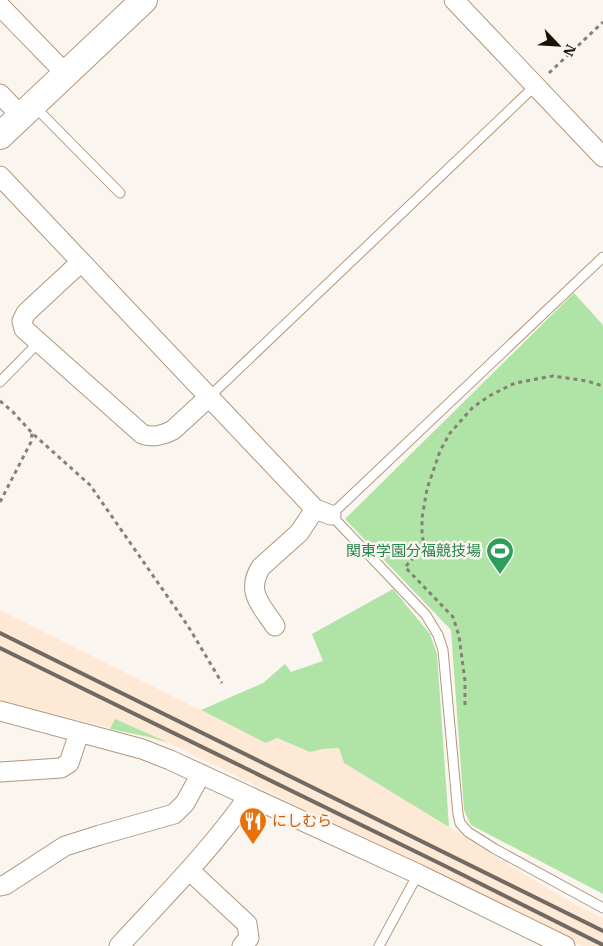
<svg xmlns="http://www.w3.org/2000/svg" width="603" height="946" viewBox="0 0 603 946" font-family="'IBM Plex Serif','Noto Sans JP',serif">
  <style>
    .built { fill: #fee9d6 }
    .green { fill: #afe4a6 }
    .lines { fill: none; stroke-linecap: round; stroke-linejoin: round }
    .lane-casing { stroke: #b2977e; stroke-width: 11 }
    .street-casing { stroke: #b2977e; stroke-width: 21 }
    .secondary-casing { stroke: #b2977e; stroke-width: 28 }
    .path { stroke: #877f78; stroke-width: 3; stroke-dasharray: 4 4; stroke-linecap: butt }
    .lane { stroke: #fff; stroke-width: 9 }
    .street { stroke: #fff; stroke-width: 19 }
    .secondary { stroke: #fff; stroke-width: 26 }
    .rail { stroke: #726a62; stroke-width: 4 }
    .labels { text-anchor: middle; stroke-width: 5; stroke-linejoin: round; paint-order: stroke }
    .leisure-label { font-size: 15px; fill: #27864d; stroke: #fbf5f0; text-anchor: end }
    .food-label { font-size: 15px; fill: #c56008; stroke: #fbf5f0; text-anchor: start }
  </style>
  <rect width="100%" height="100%" fill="#fbf5f0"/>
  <path class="built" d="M0,610L266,743L276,738L310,752L323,749L339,748L344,763L449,827L491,854L576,905L603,918V946H581L475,893L169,743L0,700Z"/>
  <path class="green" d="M574,293L603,325V894L471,825L464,810L451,630L345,519Z
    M393,589L430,634L437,654L449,827L344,763L339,748L323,749L310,752L277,738L266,743L201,710L263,683L285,664L291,672L323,661L312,634Z
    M115,719L169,743L149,737L110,729Z"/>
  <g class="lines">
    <g class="lane-casing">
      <path id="lane" d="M34,106L120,193
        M603,257L331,515L426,615L438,635L443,650L458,814L460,823L468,832L495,849L603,908
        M0,382L39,342
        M209,397L536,85
        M379,946L418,874"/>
    </g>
    <g class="street-casing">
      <path id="street" d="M454,0L603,157
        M0,6L66,74
        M0,94L21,116
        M0,176L315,509L331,515
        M81,262L26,313L22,321L24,329L142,434C152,438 164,435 173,430L209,397
        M275,626C262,606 245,592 261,567L299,533L315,509
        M0,711L142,749L170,760L418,874L565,946
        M0,772L61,768L69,763L79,733
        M189,870L247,924L249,938L242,946
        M0,886L5,885L65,846L100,835L174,814L185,803L201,774
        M119,946C163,898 210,851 248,797"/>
    </g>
    <g class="secondary-casing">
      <path id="secondary" d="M0,136L144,0"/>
    </g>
    <path class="path" d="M549,73L603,22
      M0,401L13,412L32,433L90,485L188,626L222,683
      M0,502L31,442L32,433
      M465,705V681L459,636L453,617L405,567L424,547L422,533V518L427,489L440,451L450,433L473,407L491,395L515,383L553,376L587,381L603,386"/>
    <use href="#lane" class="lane"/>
    <use href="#street" class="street"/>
    <use href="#secondary" class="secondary"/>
    <path class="rail" d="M0,633L603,931
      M0,648L441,864L603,945"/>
  </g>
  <defs>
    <g id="stadium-pin" transform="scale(1.4375)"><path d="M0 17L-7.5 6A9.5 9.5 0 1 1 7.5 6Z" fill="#2e9e5b" stroke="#fbf5f0"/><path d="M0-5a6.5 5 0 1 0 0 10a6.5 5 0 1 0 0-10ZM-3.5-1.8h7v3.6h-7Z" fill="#fff"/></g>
    <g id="restaurant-pin" transform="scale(1.4375)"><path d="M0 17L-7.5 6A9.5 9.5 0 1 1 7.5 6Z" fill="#e8710a" stroke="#fbf5f0"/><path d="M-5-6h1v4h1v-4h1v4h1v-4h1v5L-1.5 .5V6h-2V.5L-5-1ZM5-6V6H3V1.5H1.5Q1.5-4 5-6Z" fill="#fff"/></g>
  </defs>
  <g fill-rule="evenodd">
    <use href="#stadium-pin" x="500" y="551"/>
    <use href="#restaurant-pin" x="253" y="821"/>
  </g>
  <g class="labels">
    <g class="leisure-label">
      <text x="481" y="556">関東学園分福競技場</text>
    </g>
    <g class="food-label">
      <text x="272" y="826">にしむら</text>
    </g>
  </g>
  <g transform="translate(558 45) rotate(115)" stroke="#fbf5f0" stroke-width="4" paint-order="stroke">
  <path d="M0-4L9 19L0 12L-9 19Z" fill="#1b1208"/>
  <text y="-8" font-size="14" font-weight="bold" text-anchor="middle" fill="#1b1208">N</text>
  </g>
</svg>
